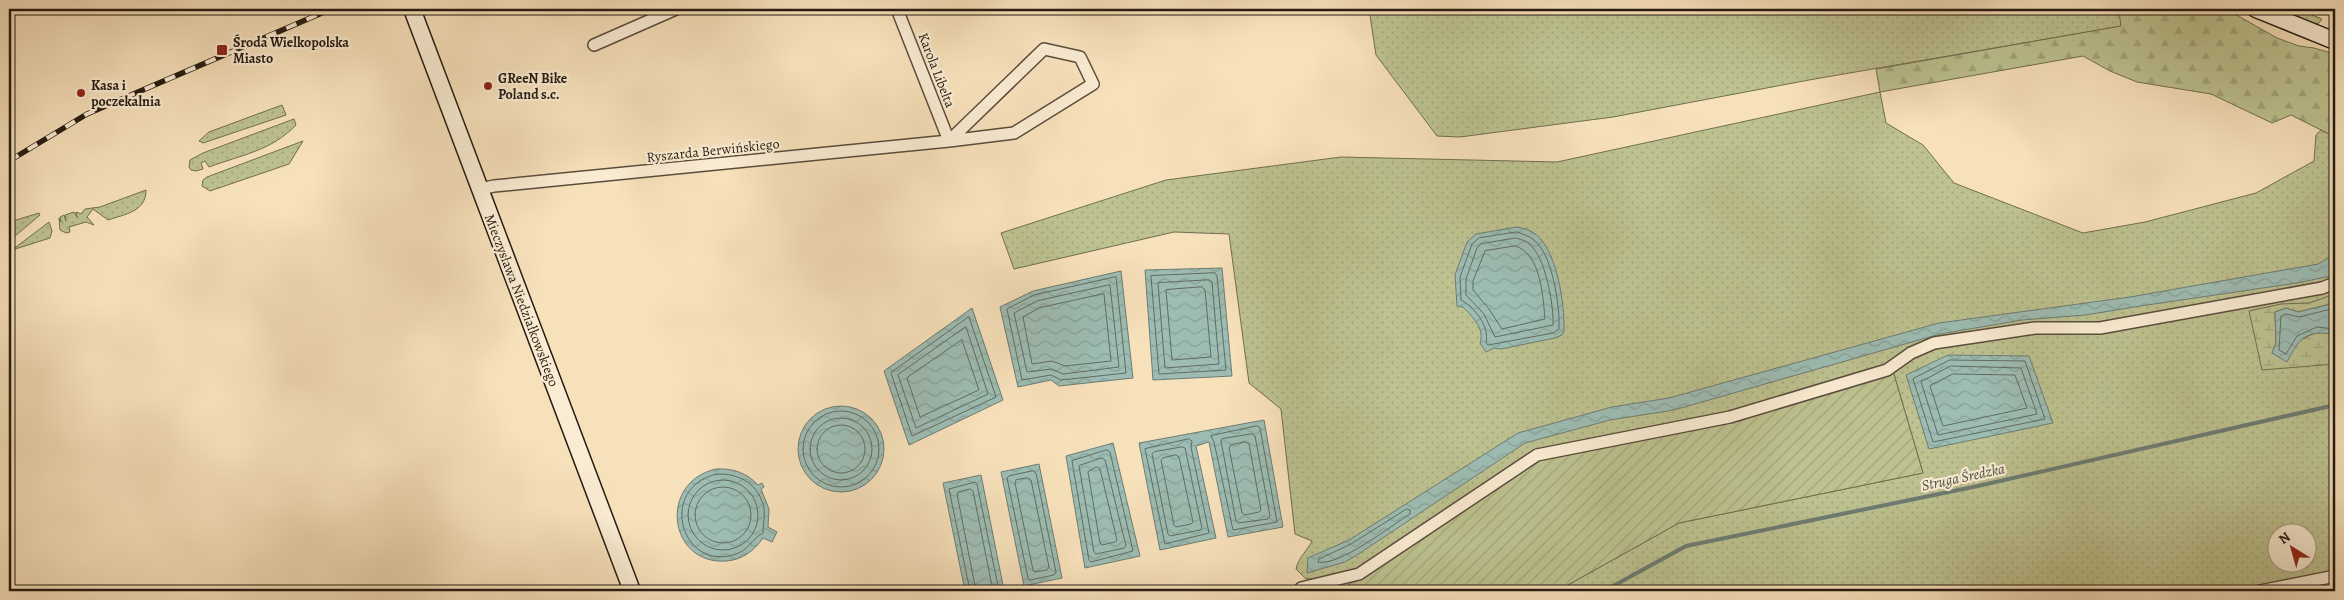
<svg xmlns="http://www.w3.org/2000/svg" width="2344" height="600" viewBox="0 0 2344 600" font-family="Alegreya,serif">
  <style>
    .grass { fill: url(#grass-dots); stroke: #716e50; fill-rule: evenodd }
    .forest { fill: url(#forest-firs); stroke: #716e50 }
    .wetland { fill: url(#wetland-marsh); stroke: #716e50 }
    .garden { fill: url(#garden-furrows); stroke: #716e50 }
    .water { fill: url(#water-waves); stroke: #6d7c73 }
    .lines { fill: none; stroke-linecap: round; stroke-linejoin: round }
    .shore { stroke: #616c62; stroke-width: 1 }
    .stream { stroke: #6d7c73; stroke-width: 4 }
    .street-casing { stroke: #5a4c3c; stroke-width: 14 }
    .secondary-casing { stroke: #251b11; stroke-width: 19 }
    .street { stroke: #faecd3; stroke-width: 11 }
    .secondary { stroke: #faecd3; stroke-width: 16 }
    .rail-casing { stroke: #251b11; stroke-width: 5.5 }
    .rail { stroke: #faecd3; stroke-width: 4; stroke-dasharray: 11; stroke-linecap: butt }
    .poi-dot { fill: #8f2418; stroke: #faecd3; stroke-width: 2 }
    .labels { text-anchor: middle; stroke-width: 4.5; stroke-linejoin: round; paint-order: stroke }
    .poi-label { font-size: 14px; font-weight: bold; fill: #251b11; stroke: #faecd3; text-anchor: start }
    .street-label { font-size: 14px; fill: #251b11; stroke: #faecd3 }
    .water-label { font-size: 15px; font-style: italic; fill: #4f544a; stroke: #faecd3 }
  </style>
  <defs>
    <pattern id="grass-dots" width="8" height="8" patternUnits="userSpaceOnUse" patternTransform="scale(1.25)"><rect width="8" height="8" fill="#bdc290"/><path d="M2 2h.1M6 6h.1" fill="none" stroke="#a2a67b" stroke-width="1.8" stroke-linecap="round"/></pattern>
    <pattern id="forest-firs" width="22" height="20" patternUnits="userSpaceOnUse" patternTransform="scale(1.25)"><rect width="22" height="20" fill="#bdc290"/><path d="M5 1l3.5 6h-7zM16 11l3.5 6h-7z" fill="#a2a67b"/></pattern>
    <pattern id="wetland-marsh" width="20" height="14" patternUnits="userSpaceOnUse" patternTransform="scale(1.25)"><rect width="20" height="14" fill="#bdc290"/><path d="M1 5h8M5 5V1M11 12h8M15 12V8" fill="none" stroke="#a2a67b"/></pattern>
    <pattern id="garden-furrows" width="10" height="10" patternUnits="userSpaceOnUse" patternTransform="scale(1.25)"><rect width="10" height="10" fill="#bdc290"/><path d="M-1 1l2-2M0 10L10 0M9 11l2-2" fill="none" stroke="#a2a67b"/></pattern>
    <pattern id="water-waves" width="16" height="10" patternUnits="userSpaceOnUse" patternTransform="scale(1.25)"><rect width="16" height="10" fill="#9dbdb4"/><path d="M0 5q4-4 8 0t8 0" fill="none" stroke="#87a29a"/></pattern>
  </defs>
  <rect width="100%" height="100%" fill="#f7e1bb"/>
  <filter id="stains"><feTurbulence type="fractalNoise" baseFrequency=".004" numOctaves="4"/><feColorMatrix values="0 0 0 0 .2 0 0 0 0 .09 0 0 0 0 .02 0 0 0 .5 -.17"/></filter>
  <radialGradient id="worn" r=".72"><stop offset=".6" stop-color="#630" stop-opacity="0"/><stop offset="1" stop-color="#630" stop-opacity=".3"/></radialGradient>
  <path class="grass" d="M1369,9H2110L2119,12L2122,26L1809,80L1613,117L1460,137L1437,136L1376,55Z
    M2274,9H2297L2322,19L2319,23L2313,24Z
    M1880,92L1886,123L1923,145L1954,183L2083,233L2145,222L2256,193L2314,161L2316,135L2321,130L2335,137V280L2100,323L1961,335L1886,366L1714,416L1358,569L1329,578L1306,579L1296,569C1298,558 1307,551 1312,541L1295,534L1281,409L1249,383L1229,234L1174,232L1014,269L1001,233L1166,180L1341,157L1557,162Z
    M282,105L286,115L203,143L199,141L209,132Z
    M294,119L296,125C271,151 241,155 209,167L205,161L201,163L203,169L196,171L191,170L189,167L190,160L203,153Z
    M303,141L289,164L210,191L202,186L203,180L207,177Z
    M146,190C146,212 125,214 108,220L93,209L87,217L94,225L86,222L69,227L70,232L66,233L60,230L59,218L61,222L60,217L64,215L66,221L65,215L74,212L77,217L76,212L81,214L85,209L100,207Z
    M39,213L40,215L9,241V233L13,221Z
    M49,222L52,231L50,238L12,250Z
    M2335,287V570L2231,591H1557L1679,523L1923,473L1893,371L1912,357L1935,348L2036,331L2059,333ZM2276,532H2306V562H2276Z"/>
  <path class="forest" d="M2110,9H2226L2277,38L2299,46L2314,48L2335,54V137L2291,115L2272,123L2211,94L2137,82L2110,71L2083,56L1880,92L1876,69L2121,26L2119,12Z"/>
  <path class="wetland" d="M2335,294V303L2298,312L2286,308L2275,312L2276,343L2272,353L2317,332L2335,334V364L2262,370L2249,311L2281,304L2309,303Z"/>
  <path class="garden" d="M1893,371L1923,473L1679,523L1557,591H1339L1538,459L1735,422Z"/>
  <path class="water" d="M1517,227C1522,228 1528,229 1532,232C1557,245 1565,306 1564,331L1562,335L1555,338L1501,349L1494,348L1486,352L1480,343C1485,329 1473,317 1463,307L1457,306L1455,275L1467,242L1476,234Z
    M2335,254V273L2331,276L2297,283L2147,305L2085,315L2022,320L1940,334L1674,410L1610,420L1525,443L1357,555L1345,562L1307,573L1308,558L1349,540L1518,433L1612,407L1669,398L1939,323L2130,297L2318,264Z
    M1222,268L1232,376L1153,380L1145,270Z
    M1121,271L1133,378L1059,386L1051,380L1018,387L1000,307L1033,291Z
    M2335,303V334C2305,331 2301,336 2287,362L2272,353L2276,343L2275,312L2286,308L2298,312Z
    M972,308L1003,400L909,445L884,371Z
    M1948,355L2029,356L2053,423L1929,449L1906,375Z
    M798 449a43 43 0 1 1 86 0a43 43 0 1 1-86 0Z
    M1264,420L1283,527L1228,537L1209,442L1196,446L1216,538L1160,550L1139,443Z
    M1113,443L1140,556L1085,568L1066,456Z
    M1039,464L1062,578L1024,586L1001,472Z
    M716,469C733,468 747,473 758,485L762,483L764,487L761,489L769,509L768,527L777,532L772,542L763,538C754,551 742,560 726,561C668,565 658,482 716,469Z
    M981,475L1004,590L965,591L943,483Z"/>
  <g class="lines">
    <path class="shore" d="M1517,232C1525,235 1532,237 1537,243C1553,259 1560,307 1559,329L1553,333L1488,345L1486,343C1490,326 1474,307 1461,300L1460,277L1472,244L1479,238Z
      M1516,238C1523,240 1529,242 1533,248C1546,262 1554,307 1553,325L1495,337L1484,314L1466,295V279L1477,248L1481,244Z
      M1515,246C1541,253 1543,297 1545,319L1502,329L1489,309L1473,290V281L1485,251Z
      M1215,273L1217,276L1226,370L1159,374L1151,276Z
      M1116,277L1126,373L1061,380L1051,375L1022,380L1007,309L1034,295Z
      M1209,280L1212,282L1219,364L1165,368L1158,283Z
      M1110,285L1119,367L1063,374L1052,369L1027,372L1014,313L1037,301Z
      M1202,287L1205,290L1211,357L1172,360L1166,290Z
      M1104,294L1111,361L1065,366L1052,361L1032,364L1023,317L1039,308Z
      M2335,308L2299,317L2286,314L2281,316L2279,350L2286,354L2297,336L2317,327L2335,329
      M969,317L996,397L912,436L891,373Z
      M966,327L988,394L916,428L898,375Z
      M962,340L979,390L920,417L907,378Z
      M1950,360L2025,361L2045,419L1933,442L1913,379Z
      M1951,366L2021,368L2037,414L1938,435L1921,382Z
      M1953,374L2015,375L2027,408L1943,426L1930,386Z
      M803 449a38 38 0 1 1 76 0a38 38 0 1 1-76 0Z
      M810 449a31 31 0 1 1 62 0a31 31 0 1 1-62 0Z
      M817 449a24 24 0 1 1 48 0a24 24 0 1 1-48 0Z
      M1257,426L1260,428L1277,522L1233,530L1214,442L1211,436Z
      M1252,434L1255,436L1270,516L1268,519L1238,523L1236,521L1221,441L1222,439Z
      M1189,439L1192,441L1191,447L1209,533L1165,544L1145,449Z
      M1246,442L1249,444L1261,510L1259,512L1245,515L1242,513L1229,448L1231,445Z
      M1182,447L1185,448L1202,528L1200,530L1170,536L1168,534L1152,454L1154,452Z
      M1107,450L1110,452L1133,551L1091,562L1089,560L1072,461Z
      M1176,455L1179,457L1193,522L1191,524L1176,527L1174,525L1161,460L1163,458Z
      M1102,458L1105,460L1126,546L1124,548L1096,554L1094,552L1079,466Z
      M1097,467L1100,469L1117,540L1115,542L1102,545L1100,543L1088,472Z
      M1033,471L1036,473L1056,572L1054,575L1030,580L1028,578L1007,478L1009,476Z
      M717,474C740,473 760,485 764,509C765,517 763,525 763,533C751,539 749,551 733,555C680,570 658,487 717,474Z
      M1028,478L1031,480L1049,567L1047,570L1035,572L1033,570L1015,483L1016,480Z
      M688 515a35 35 0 1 1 70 0a35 35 0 1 1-70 0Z
      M695 515a28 28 0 1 1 56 0a28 28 0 1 1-56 0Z
      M1407,509L1410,510V514C1391,526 1338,567 1318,562L1319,559L1351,544Z
      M970,591L949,489L975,482L977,484L999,591
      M976,591L957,494L958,492L970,489L973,491L993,591"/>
    <path class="stream" d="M1604,591L1686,546L1978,486L2335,405"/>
    <g class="street-casing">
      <path id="street" d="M897,9L949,141
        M594,45L676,9
        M480,189L494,186L949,141L1014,133L1093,84L1080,57L1044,49L949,141
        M1301,588L1359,574L1537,455L1730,417L1887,370L1911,353L1934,343L2035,328H2100L2322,288L2335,283
        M2260,591L2335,576"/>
    </g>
    <g class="secondary-casing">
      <path id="secondary" d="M412,9L632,591
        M2256,9L2335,41"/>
    </g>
    <use href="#street" class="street"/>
    <use href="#secondary" class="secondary"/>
    <g class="rail-casing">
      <path id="rail" d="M9,161L87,114L331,9"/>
    </g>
    <use href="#rail" class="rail"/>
  </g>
  <g class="poi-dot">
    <rect x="216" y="44" width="12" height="12" rx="2.5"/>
    <circle cx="488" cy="86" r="5"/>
    <circle cx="81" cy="93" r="5"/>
  </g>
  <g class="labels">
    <g class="poi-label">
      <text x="233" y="47">Środa Wielkopolska<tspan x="233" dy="16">Miasto</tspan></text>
      <text x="498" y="83">GReeN Bike<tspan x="498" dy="16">Poland s.c.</tspan></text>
      <text x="91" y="90">Kasa i<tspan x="91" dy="16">poczekalnia</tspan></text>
    </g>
    <g class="street-label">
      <text transform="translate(937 70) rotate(69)" y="5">Karola Libelta</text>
      <text transform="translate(713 150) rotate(-6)" y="5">Ryszarda Berwińskiego</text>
      <text transform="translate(522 300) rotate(69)" y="5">Mieczysława Niedziałkowskiego</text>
    </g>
    <g class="water-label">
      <text transform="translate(1963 477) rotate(-12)" y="5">Struga Średzka</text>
    </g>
  </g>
  <rect width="2344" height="600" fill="none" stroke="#f7e1bb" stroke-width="30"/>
  <rect x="10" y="10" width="2324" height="580" fill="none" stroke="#251b11" stroke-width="2.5"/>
  <rect x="15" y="15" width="2314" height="570" fill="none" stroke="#251b11"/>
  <g transform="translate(2292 548) rotate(323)"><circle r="24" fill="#faecd3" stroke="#a59885"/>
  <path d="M0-4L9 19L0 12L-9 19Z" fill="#8f2418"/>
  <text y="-8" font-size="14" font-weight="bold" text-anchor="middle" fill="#251b11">N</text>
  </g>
  <rect width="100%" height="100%" filter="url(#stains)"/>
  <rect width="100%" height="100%" fill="url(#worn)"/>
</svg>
